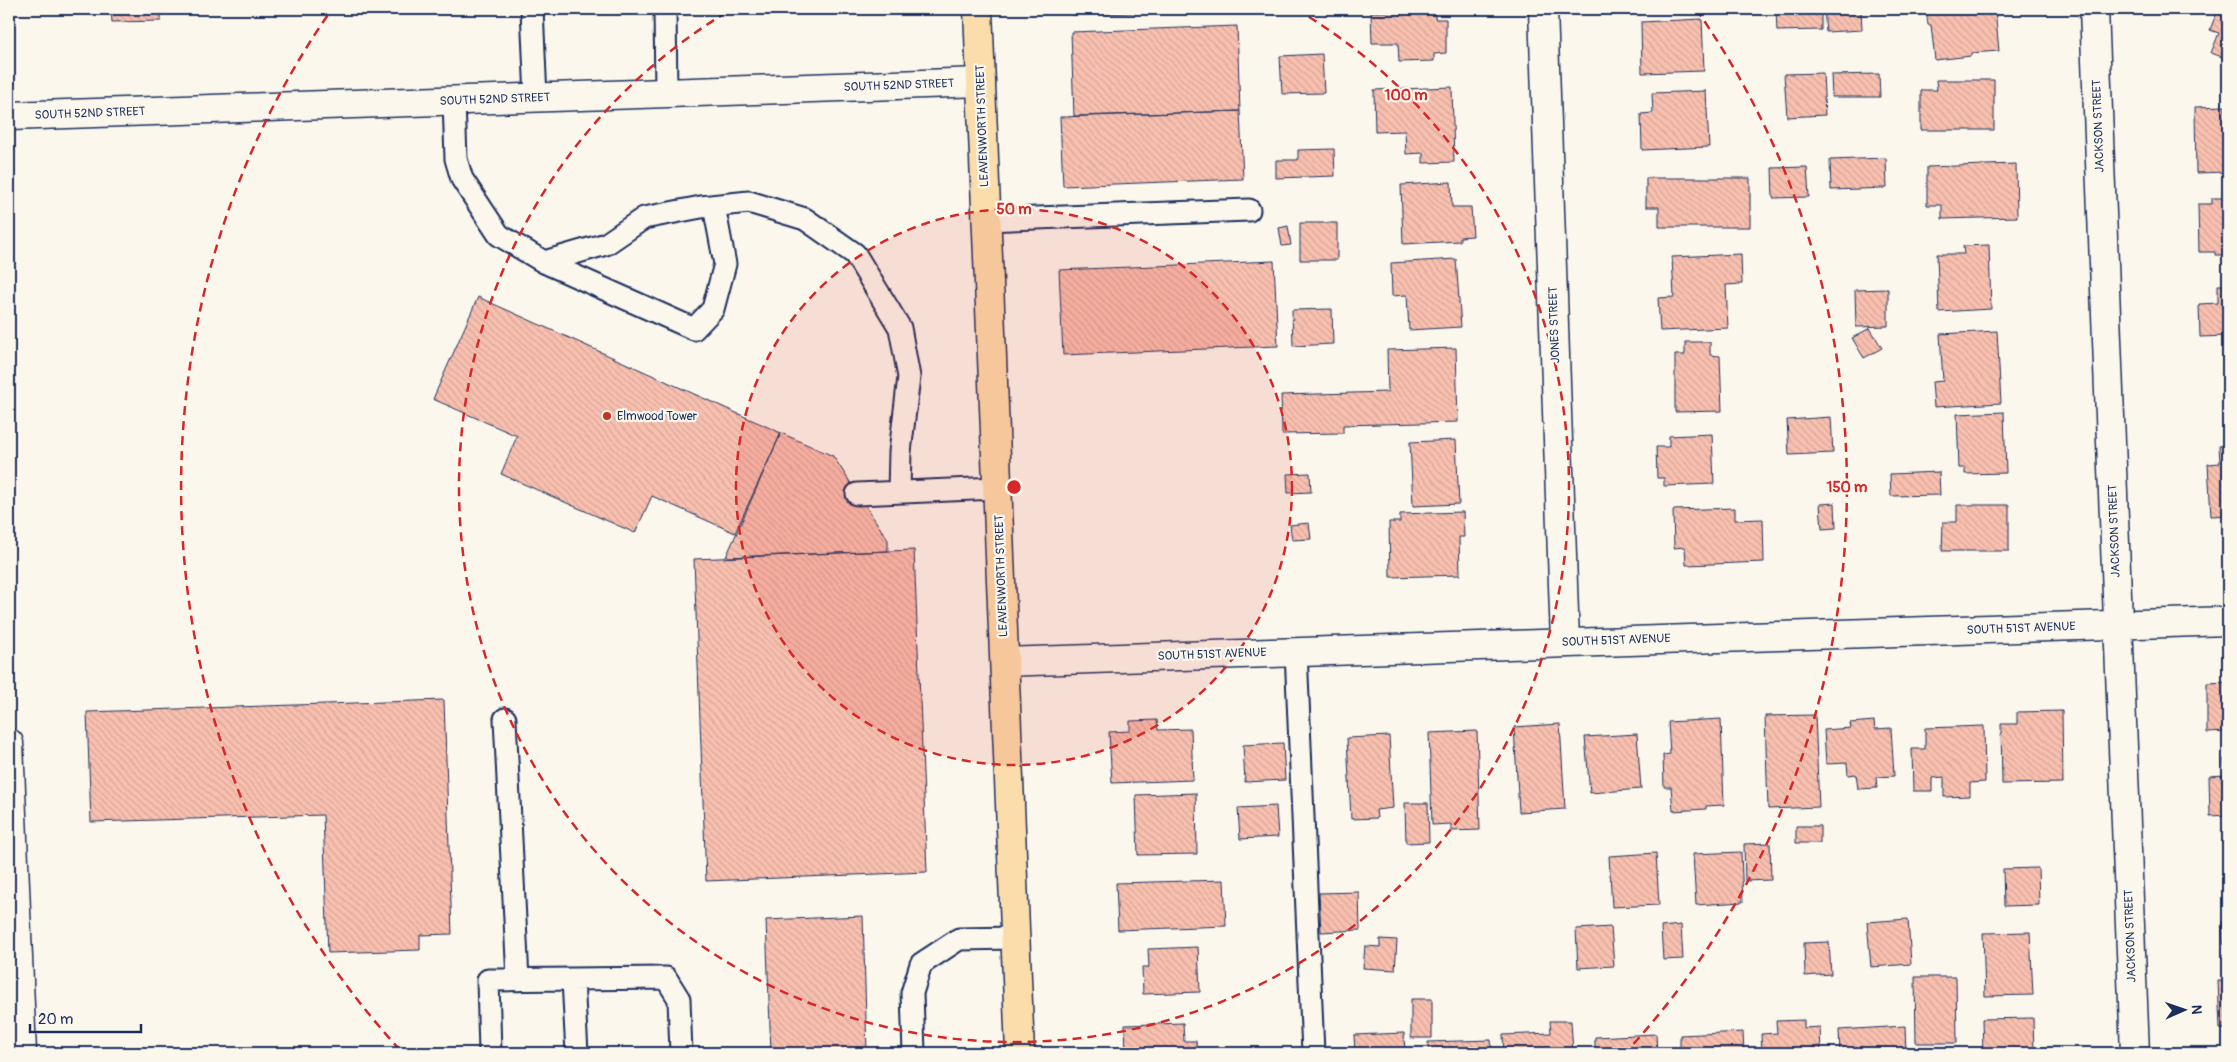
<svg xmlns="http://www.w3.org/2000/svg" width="2237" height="1062" viewBox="0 0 2237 1062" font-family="Pangolin,sans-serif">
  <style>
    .building { fill: url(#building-back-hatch); stroke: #1b2f5e }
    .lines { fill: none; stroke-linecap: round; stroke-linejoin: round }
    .service-casing { stroke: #1b2f5e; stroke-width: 25 }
    .minor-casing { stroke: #1b2f5e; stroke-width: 31 }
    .tertiary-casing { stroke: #1b2f5e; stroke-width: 31 }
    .primary-casing { stroke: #1b2f5e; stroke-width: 31 }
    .service { stroke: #fbf7ec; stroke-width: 21 }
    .minor { stroke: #fbf7ec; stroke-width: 28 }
    .tertiary { stroke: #fbf7ec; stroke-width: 28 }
    .primary { stroke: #fbddab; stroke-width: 28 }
    .ring { fill: none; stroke: #d62828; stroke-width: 2.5; stroke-dasharray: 9 6 }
    .poi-dot { fill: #c8321e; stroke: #fbf7ec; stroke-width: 2 }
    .labels { text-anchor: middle; stroke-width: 4.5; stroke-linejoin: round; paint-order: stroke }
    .street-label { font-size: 12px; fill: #1b2f5e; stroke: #fbf7ec }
    .poi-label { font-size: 12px; fill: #1b2f5e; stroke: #fbf7ec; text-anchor: start }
    .centre { fill: #d62828; stroke: #fbf7ec; stroke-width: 2.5 }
    .ring-label { font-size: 15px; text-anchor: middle; font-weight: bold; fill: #d62828; stroke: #fbf7ec; stroke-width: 4.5; stroke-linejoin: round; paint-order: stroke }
  </style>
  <defs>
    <pattern id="building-back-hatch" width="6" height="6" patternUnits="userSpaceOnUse" patternTransform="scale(1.25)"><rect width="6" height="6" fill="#f9c0af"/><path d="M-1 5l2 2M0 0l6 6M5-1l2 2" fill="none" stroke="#d5a599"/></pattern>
  </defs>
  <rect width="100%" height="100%" fill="#fbf7ec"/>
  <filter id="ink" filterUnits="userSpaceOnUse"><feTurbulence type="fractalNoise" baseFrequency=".02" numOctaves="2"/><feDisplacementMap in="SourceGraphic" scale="10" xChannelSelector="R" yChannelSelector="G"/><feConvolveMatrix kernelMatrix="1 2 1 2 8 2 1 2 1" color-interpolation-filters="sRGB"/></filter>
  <g filter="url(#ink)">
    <path class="building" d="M111,9H161V21L112,22Z
      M1071,9H1191V11L1071,15Z
      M1776,9H1821V30L1777,31Z
      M1824,9H1861L1862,30L1826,32Z
      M1926,9H1995L1999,51L1971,53V56L1935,60L1931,25H1928Z
      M2218,9H2228V59L2211,53L2219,33L2210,30Z
      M1435,11V19H1446V53L1434,54V61L1399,62L1398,43H1372L1371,12Z
      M1702,19L1704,71L1642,73L1641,22Z
      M1237,26L1240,111L1074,116L1071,32Z
      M1322,54L1324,93L1282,94L1280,56Z
      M1823,73L1825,115L1787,117L1784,74Z
      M1879,74L1880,97H1832L1831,75Z
      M1936,80H1994V130H1921V90H1937Z
      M1452,87L1454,162L1423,163V153L1406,154L1405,131L1375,132L1374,90Z
      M1706,91L1709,147L1642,150L1641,114L1653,113L1652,93Z
      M2225,106V117H2228V172L2196,173L2195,107Z
      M1240,111L1243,179L1063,186L1060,117Z
      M1334,149L1335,176L1276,178V160H1298V150Z
      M1886,158L1887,188L1831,190L1830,160Z
      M2016,164L2017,217L1942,219V205H1927V167Z
      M1807,167L1809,197L1773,198L1772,168Z
      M1646,178H1750V227H1659V207H1646Z
      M1451,182L1452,207H1471L1473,236L1460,237V241L1403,244L1401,185Z
      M2212,198H2228V255H2215V252H2199L2198,204H2212Z
      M1300,223H1337V260H1300Z
      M1288,226L1291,245L1282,246L1279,228Z
      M1989,245L1991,309L1939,312L1937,254H1964L1963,246Z
      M1741,254L1742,284L1726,285L1728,328L1660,331L1658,298L1674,297L1672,257Z
      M1456,259L1461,327L1409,330L1407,295L1392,296L1391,263Z
      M1274,261L1278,346L1063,355L1059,270Z
      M2218,285H2228V336L2200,337L2199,304L2218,303Z
      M1888,289V326L1856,327L1855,290Z
      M478,297L781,433L735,533L652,496L635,533L501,474L517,436L433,399Z
      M1332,309L1333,344L1293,346L1292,310Z
      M1870,328L1882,348L1864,358L1852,338Z
      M1997,331L2001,403L1934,407L1932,382L1943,381L1940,334Z
      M1685,342H1710V355L1720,356L1722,411L1675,412V355H1685Z
      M1456,348L1458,422L1343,425V433L1282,434L1281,395L1388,392L1387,350Z
      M2228,362V435H2225L2222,363Z
      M2004,412L2006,473L1965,474V468H1959L1957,414Z
      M1831,417L1833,453L1789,455L1787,420Z
      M781,433L833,456L888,540V551L726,557Z
      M1712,434L1714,484L1664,486V478H1657L1656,447H1669V436Z
      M1456,440L1459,504L1413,506L1410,442Z
      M2228,445V515L2211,516L2208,464L2220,463L2219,446Z
      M1939,472L1940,495L1891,496L1890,474Z
      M1310,473L1311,492L1288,493L1287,474Z
      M1835,503L1836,528L1822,529L1820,504Z
      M1957,505H2009V551H1942L1943,522H1957Z
      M1735,508V520L1763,519L1764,562L1686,565L1685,547L1674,548L1673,510Z
      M1463,512L1464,537H1459L1460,575L1390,577L1389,522H1400V514Z
      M1309,523L1311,539L1292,540L1290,525Z
      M914,550L927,872L706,881L694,559Z
      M2228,682V732L2207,733V683Z
      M444,700L452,934L420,935V950L328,953L323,815L91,822L87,712Z
      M2062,711L2063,783L2002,784L2001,724H2017V712Z
      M1815,715L1819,807L1768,809L1765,716Z
      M1721,719L1724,805L1706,806V809L1673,811L1671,787H1664L1663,755L1670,754L1668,722Z
      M1157,720L1158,730L1191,729L1193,780L1112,783L1109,732L1130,731V721Z
      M1874,721L1875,729L1891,728L1894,776L1876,777L1877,788L1858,789L1856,774L1848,775L1847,763L1826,764L1824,730L1851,728L1850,723Z
      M1560,724L1565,809L1519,812L1514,727Z
      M1984,726L1985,782L1970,783V796L1944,797V777L1932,778V791H1913L1912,749H1925V728Z
      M1477,731L1480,830L1451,831V824L1432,825L1429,733Z
      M1637,734L1641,789L1590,793L1585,737Z
      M1389,736L1393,808L1376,810L1377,818L1351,819L1347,738Z
      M1283,743L1285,780L1245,782L1243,745Z
      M2224,759H2228V815L2210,816L2209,776L2225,775Z
      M1196,793L1197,854L1138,855L1136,795Z
      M1405,803H1428L1429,842L1406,843Z
      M1276,806L1278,837L1240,839L1238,808Z
      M1796,826H1820V843H1796Z
      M1770,843L1771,880L1745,881L1744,844Z
      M1741,852L1743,902L1696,905L1693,854Z
      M1656,853L1659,905L1612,907L1609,856Z
      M2038,868L2039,905L2004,906L2003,869Z
      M1224,880L1226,926L1118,930L1116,883Z
      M1359,892L1360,930L1321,932L1319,893Z
      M863,916L867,1053H771L766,920Z
      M1908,919L1911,964L1871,967L1867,922Z
      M2222,922H2228V944H2223Z
      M1681,925L1683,959L1663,960L1661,927Z
      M1611,927L1614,966L1578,968L1576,929Z
      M2030,932L2033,995L1985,996L1983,933Z
      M1380,939L1397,940L1395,970L1363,968L1365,946L1380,947Z
      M1829,942L1831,974L1805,976L1804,943Z
      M1198,947L1200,992L1143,994L1142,967H1149L1148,949Z
      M1915,977H1956L1957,1043H1916Z
      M2218,981H2228V1029H2220Z
      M1411,999H1432V1038H1411Z
      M2033,1018L2034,1053H1983L1982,1019Z
      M1804,1020V1028L1820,1027L1821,1053H1762L1761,1034L1777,1033L1776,1021Z
      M1550,1021H1571L1573,1053H1504L1503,1035L1551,1033Z
      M1183,1023L1184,1041H1196L1197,1053H1126L1125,1025Z
      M1905,1026L1906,1053H1840L1839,1030Z
      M1743,1032L1744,1053H1680V1035Z
      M1404,1033L1405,1053H1355L1354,1035Z
      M1656,1034L1657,1053H1595V1037Z
      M1491,1040L1492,1053H1429L1428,1042Z"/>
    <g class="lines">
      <g class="service-casing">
        <path id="service" d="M532,9L536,98
          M665,9L666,93
          M454,101L456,159L462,179L499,235L544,262L606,244L644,218L701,207L749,202L805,219L855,254L900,328L909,377L900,452L899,492
          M986,220L1249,210
          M544,262L694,329L713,309L725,264L714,206
          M857,494L997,488
          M1296,651L1313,1053
          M505,719L518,980
          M573,980L577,1053
          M490,1053L488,980L666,978L679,999L681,1053
          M914,1053L912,993L921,964L959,939L1015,938"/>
      </g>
      <g class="minor-casing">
        <path id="minor" d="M1543,9L1565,642
          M2094,9L2135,1053
          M1005,662L2228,621
          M9,743L22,1053"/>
      </g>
      <g class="tertiary-casing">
        <path id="tertiary" d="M9,116L981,82"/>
      </g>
      <g class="primary-casing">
        <path id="primary" d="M978,9L1020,1053"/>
      </g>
      <use href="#service" class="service"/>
      <use href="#minor" class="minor"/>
      <use href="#tertiary" class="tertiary"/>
      <use href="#primary" class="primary"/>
    </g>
  </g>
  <circle cx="1014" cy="487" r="278" fill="#d62828" fill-opacity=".12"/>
  <g class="ring">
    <circle cx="1014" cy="487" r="278"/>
    <path d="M1296 9A555 555 0 1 1 732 9"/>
    <path d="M400 1050A833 833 0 0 1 332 9M1696 9A833 833 0 0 1 1628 1050"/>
  </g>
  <circle class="poi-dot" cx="607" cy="416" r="5"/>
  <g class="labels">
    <g class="street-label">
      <text transform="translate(899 85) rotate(-2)" y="4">SOUTH 52ND STREET</text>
      <text transform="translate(495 99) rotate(-2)" y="4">SOUTH 52ND STREET</text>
      <text transform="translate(90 113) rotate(-2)" y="4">SOUTH 52ND STREET</text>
      <text transform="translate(982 126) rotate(-92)" y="4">LEAVENWORTH STREET</text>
      <text transform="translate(2098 126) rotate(-92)" y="4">JACKSON STREET</text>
      <text transform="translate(1554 325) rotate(-92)" y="4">JONES STREET</text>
      <text transform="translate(2114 531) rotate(-92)" y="4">JACKSON STREET</text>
      <text transform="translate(1001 576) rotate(-92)" y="4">LEAVENWORTH STREET</text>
      <text transform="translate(2021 628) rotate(-2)" y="4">SOUTH 51ST AVENUE</text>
      <text transform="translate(1616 640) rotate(-2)" y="4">SOUTH 51ST AVENUE</text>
      <text transform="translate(1212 654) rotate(-2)" y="4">SOUTH 51ST AVENUE</text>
      <text transform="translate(2130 936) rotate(-92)" y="4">JACKSON STREET</text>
    </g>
    <g class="poi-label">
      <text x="617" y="420">Elmwood Tower</text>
    </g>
  </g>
  <circle cx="1014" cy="487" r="8" class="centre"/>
  <g class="ring-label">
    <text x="1406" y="100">100 m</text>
    <text x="1014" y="214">50 m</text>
    <text x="1847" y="492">150 m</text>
  </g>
  <rect width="2237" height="1062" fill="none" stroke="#fbf7ec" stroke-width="30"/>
  <rect x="15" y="15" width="2207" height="1032" fill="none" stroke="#1b2f5e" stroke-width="2" filter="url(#ink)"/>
  <g transform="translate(2184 1010) rotate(88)" stroke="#fbf7ec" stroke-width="4" paint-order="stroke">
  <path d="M0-4L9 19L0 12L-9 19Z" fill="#1b2f5e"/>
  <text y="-8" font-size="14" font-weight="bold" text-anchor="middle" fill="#1b2f5e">N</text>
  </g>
  <path d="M30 1024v8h111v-8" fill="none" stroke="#1b2f5e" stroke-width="2.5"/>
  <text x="38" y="1024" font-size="15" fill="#1b2f5e" stroke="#fbf7ec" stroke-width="4" paint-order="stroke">20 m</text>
</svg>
